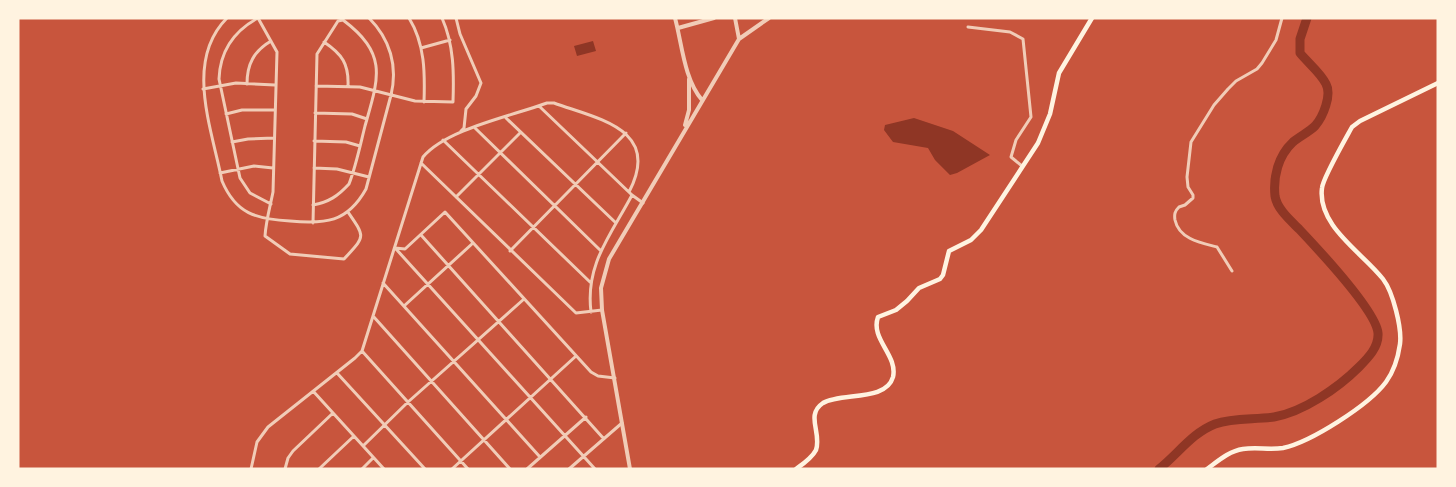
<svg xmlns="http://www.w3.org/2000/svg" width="1456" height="487" viewBox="0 0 1456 487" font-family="'Sofia Sans Condensed',sans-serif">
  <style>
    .water { fill: #8f3625 }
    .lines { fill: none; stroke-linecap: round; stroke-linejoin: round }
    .river { stroke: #8f3625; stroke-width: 9 }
    .minor { stroke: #f1ccb7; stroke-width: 3 }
    .tertiary { stroke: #f1ccb7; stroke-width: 4 }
    .secondary { stroke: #fff3e0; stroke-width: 4.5 }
  </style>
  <rect width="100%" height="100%" fill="#c8553d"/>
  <path class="water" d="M593,41L596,51L577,56L574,46Z
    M914,118L953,131L990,155L957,173L950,175L935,160L928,148L893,142L884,130L885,125Z"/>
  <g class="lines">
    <path class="river" d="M1159,469C1178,454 1192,433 1215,424C1234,417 1254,420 1274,417C1303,412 1338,388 1359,367C1368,358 1379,347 1378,333C1376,311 1316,247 1299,229C1290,220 1277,209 1275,196C1273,177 1278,156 1293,142C1300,136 1309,132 1315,126C1323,117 1332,95 1326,84C1321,73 1308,63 1300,53V39L1307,18"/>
    <path class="minor" d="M227,18C184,61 212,129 222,181C236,214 256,219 290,221C325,224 347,223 366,189L391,95C398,66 390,39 369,18
      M409,18C425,44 425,73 424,102
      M456,18L460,34L481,83L476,96L466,109L464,128L461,131
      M968,27L1010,32L1023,39L1031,117L1016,140L1011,157L1022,166
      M324,42C342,54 349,64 348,86
      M421,48L450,40
      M247,84C247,64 254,51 271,41
      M316,86L360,87L415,101L453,102C454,73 454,45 442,18
      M203,89L236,83L275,85
      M539,106L632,195L643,203
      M315,113L352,114L367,119
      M226,114L242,110H274
      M506,118L616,223
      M475,128L600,250
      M443,140L590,282
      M314,141L346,142L360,146
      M232,142L248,139L274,138
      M421,163L576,313L602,310
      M314,168L337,169L369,177
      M220,173L254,166L273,168
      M456,197L520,133
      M271,204L250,193L240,178L219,79C220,52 234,31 258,18L277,52L273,192C270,207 266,221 265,236L290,254L344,259C365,236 366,238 348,212
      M313,223L317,54L338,21L343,20C388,54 379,77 365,126C360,146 356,166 349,184C338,196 329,202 313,205
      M421,235L604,439
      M395,248L405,249L445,212L591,372L598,376L615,378
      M396,249L595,469
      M510,251L626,133
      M1232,271L1217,247C1201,243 1179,239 1175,220C1174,214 1175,211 1179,207L1185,205L1193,198V195L1188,187L1187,177L1191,142L1214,105L1228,89L1236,81L1257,69L1262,63L1276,40L1282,18
      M383,283L540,457
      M404,306L473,243
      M591,312C585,264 611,235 632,195
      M373,316L510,469
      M362,351L468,469
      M337,373L425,469
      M313,391L384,469
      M363,446L408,402L524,299
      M251,469L257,442L268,427L355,358L362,351L423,157C446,129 512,116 547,103H554C598,119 662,129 629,192
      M285,469L288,458L293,451L333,413
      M319,469L354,436
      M362,469L373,458
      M452,469L576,356
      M527,469L586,417
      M569,469L622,423"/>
    <path class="tertiary" d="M675,18C682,44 684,79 702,100
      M735,18L739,39
      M678,28L714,18
      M685,125L689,110V79
      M630,469L602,310L601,288L609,259L739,39L769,18"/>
    <path class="secondary" d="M796,469C803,464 812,458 816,450C822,433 805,415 823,403C841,392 886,402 893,377C898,355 870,339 878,317L896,310L907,301L919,288L940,279L943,275L949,251L971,240L981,230L1038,143L1050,114L1059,73L1092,18
      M1207,469C1218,461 1229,451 1243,449C1256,447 1270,450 1283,448C1311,442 1369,405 1386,382C1394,371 1398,358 1400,344C1402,328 1393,292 1383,279C1363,253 1317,226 1322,188C1323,178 1346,138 1352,127L1360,121L1438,83"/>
  </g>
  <rect width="1456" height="487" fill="none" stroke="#fff3e0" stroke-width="39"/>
</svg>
